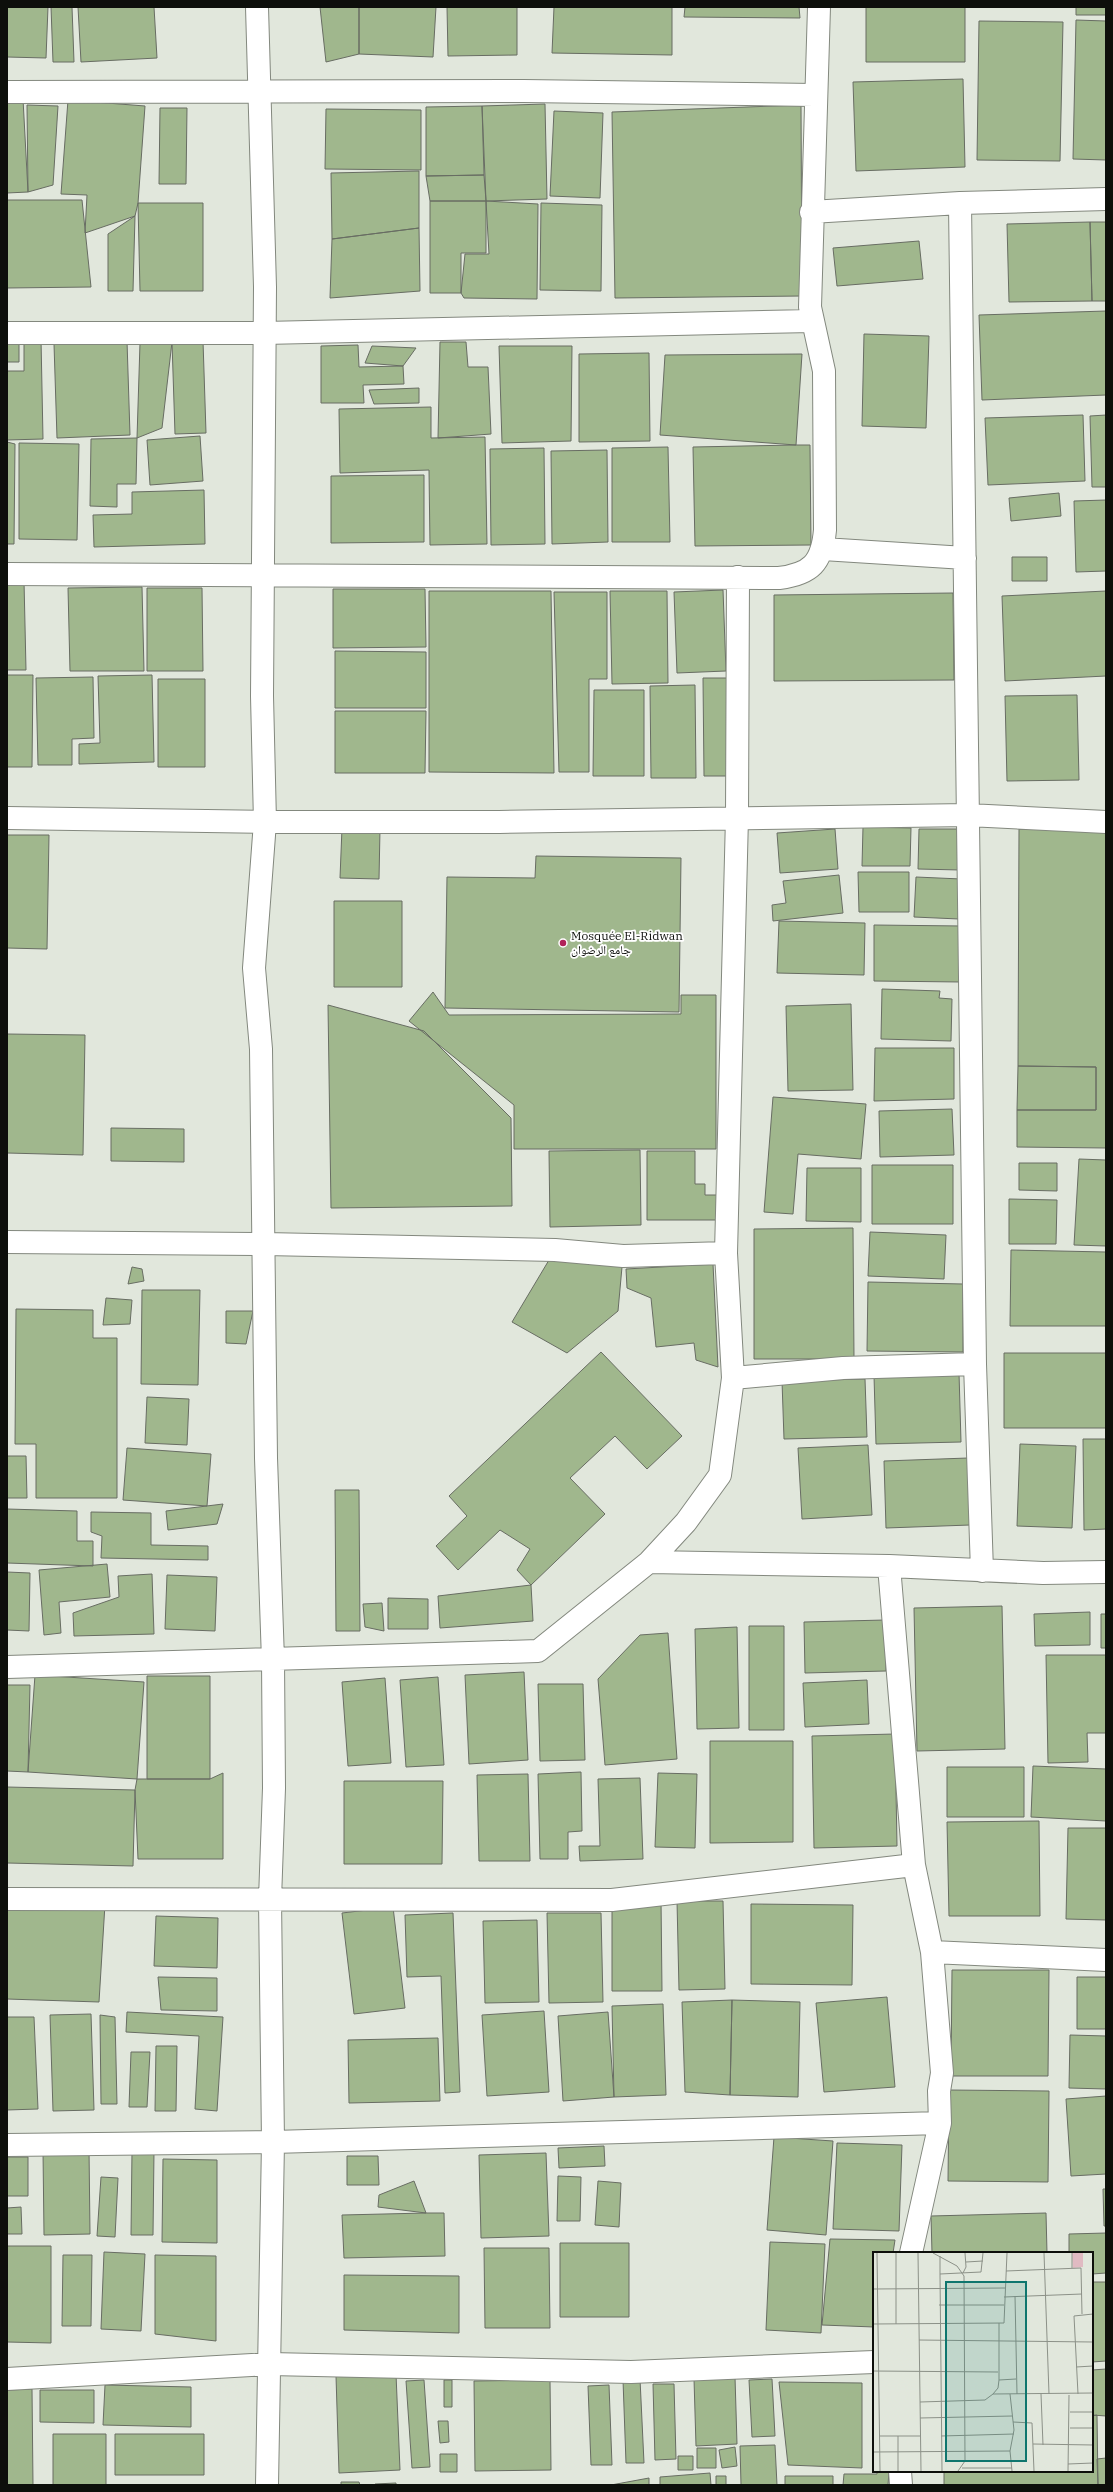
<svg xmlns="http://www.w3.org/2000/svg" width="1113" height="2492" viewBox="0 0 1113 2492" font-family="'IBM Plex Serif','Noto Naskh Arabic',serif">
  <style>
    .building { fill: #a0b78d; stroke: #686d63 }
    .lines { fill: none; stroke-linecap: round; stroke-linejoin: round }
    .minor-casing { stroke: #83887e; stroke-width: 24 }
    .minor { stroke: #fff; stroke-width: 22 }
    .poi-dot { fill: #b12359; stroke: #fff; stroke-width: 1.5 }
    .labels { text-anchor: middle; stroke-width: 3.5; stroke-linejoin: round; paint-order: stroke }
    .poi-label { font-size: 12px; fill: #0d0f0b; stroke: #fff; text-anchor: start }
    .inset-road { fill: none; stroke: #8c9188; stroke-width: 1 }
    .view { fill: #0f766e; fill-opacity: 0.15; stroke: #0f766e; stroke-width: 2 }
    .inset-edge { fill: none; stroke: #0d0f0b; stroke-width: 2 }
  </style>
  <rect width="100%" height="100%" fill="#e1e7dc"/>
  <path class="building" d="M7,7H48L46,58L7,57Z
    M51,7H72L74,62H53Z
    M78,7H154L157,58L81,62Z
    M320,7H359V54L326,62Z
    M359,7H436L433,57L359,54Z
    M447,7H517V55L448,56Z
    M554,7H672V55L552,53Z
    M685,7H799L800,18L684,17Z
    M866,7H965V62H866Z
    M1076,7H1106V15H1076Z
    M1076,20L1106,21V160L1073,159Z
    M979,21L1063,22L1060,161L977,160Z
    M963,79L965,167L856,171L853,82Z
    M23,99L28,192L7,193V100Z
    M68,100L145,106L138,203L135,216L85,233L87,195L61,194Z
    M545,104L547,199L486,201L482,106Z
    M27,105L58,106L53,185L28,192Z
    M801,105L802,296L615,298L612,112Z
    M482,106L484,175L426,176V107Z
    M160,108H187L186,184H159Z
    M326,109L421,110V170L325,169Z
    M554,111L603,113L600,198L550,196Z
    M419,171V228L332,239L331,173Z
    M484,175L486,201H430L426,176Z
    M7,200H82L91,287L7,288Z
    M430,201H486V253H461V293H430Z
    M486,201L538,204L537,299L464,298L461,293L465,254H489Z
    M138,203H203V291H140Z
    M541,203L602,205L601,291L540,290Z
    M135,216L133,291H108V234Z
    M1090,222L1092,301L1009,302L1007,224Z
    M1090,222H1106V301H1092Z
    M419,228L420,291L330,298L332,239Z
    M919,241L923,279L837,286L833,248Z
    M1106,311V395L982,400L979,315Z
    M864,334L929,336L926,428L862,426Z
    M24,339H41L43,439L7,440V371H24Z
    M127,341L130,435L57,438L54,344Z
    M203,341L206,433L175,434L172,342Z
    M7,342H19V362H7Z
    M172,342L162,428L137,438L140,343Z
    M440,342H466L468,367H488L491,434L438,438Z
    M358,345L359,367L403,366L404,384L363,385L364,403H321V346Z
    M372,346L416,348L403,366L365,363Z
    M499,346H572L571,441L502,443Z
    M649,353L650,441L579,442V354Z
    M802,354L796,445L660,435L665,355Z
    M419,388V403L374,404L369,390Z
    M431,407V438L485,437L487,544L430,545L429,470L340,473L339,409Z
    M1083,415L1085,481L988,485L985,418Z
    M1106,415V487H1092L1090,416Z
    M200,436L203,481L150,485L147,440Z
    M137,438L136,484H117V507L90,506L91,439Z
    M7,442L15,444L14,544H7Z
    M19,443L79,444L77,540L19,539Z
    M796,445H810L811,545L695,546L693,447Z
    M668,447L670,542H612V448Z
    M544,448L545,544L491,545L490,449Z
    M607,450L608,542L552,544L551,451Z
    M424,475V542L331,543V476Z
    M204,490L205,544L94,547L93,515L132,514V492Z
    M1059,493L1061,516L1011,521L1009,498Z
    M1106,500V571L1076,572L1074,501Z
    M1012,557H1047V581H1012Z
    M7,581H24L26,670H7Z
    M142,587L144,671H70L68,588Z
    M147,588H202L203,671H147Z
    M333,589H425L426,647L333,648Z
    M723,590L726,671L677,673L674,592Z
    M429,591H551L554,773L429,772Z
    M610,591H667L668,683L612,684Z
    M1106,591V676L1005,681L1002,596Z
    M554,592H607V679H589V772H559Z
    M953,593L954,680L774,681V595Z
    M335,651L426,652V708H335Z
    M7,675H33L32,767H7Z
    M152,675L154,762L79,764V744L100,743L98,676Z
    M93,677L94,738L72,739V765H38L36,678Z
    M703,678H728V776H704Z
    M158,679H205V767H158Z
    M695,685L696,778H651L650,686Z
    M594,690H644V776H593Z
    M1077,695L1079,780L1007,781L1005,696Z
    M335,711H426L425,773H335Z
    M863,827L911,828L910,866H862Z
    M342,828L380,829L379,879L340,878Z
    M835,829L838,869L780,873L777,833Z
    M919,829H960V870L918,869Z
    M1019,829H1106V1148L1017,1147V1110H1096V1067L1018,1066Z
    M7,835H49L47,949L7,948Z
    M536,856L681,858L679,1012L445,1008L447,877L535,878Z
    M858,872H909V912H859Z
    M839,875L843,913L773,921L772,905L786,903L783,881Z
    M916,877L961,879L959,919L914,917Z
    M334,901H402V987H334Z
    M779,921L865,923L864,975L777,973Z
    M874,925L962,926L961,982L874,981Z
    M882,989L940,991L939,998L952,999L951,1041L881,1039Z
    M433,992L449,1015L681,1014V995H716V1149H514V1105L409,1021Z
    M851,1004L853,1090L788,1091L786,1006Z
    M328,1005L424,1031L511,1118L512,1206L331,1208Z
    M7,1034L85,1035L83,1155L7,1153Z
    M875,1048H954V1099L874,1101Z
    M1018,1066L1096,1067V1110H1017Z
    M773,1097L866,1104L861,1159L798,1154L793,1214L764,1212Z
    M952,1109L954,1155L880,1157L879,1111Z
    M111,1128L184,1129V1162L111,1161Z
    M640,1150L641,1225L550,1227L549,1151Z
    M647,1151H695V1184H705V1195H718V1220H647Z
    M1079,1159L1106,1160V1246L1074,1245Z
    M1019,1163H1057V1191L1019,1190Z
    M872,1165H953V1224H872Z
    M807,1168H861V1222L806,1221Z
    M1009,1199L1057,1200L1056,1244H1009Z
    M853,1228L854,1359H754V1229Z
    M870,1232L946,1235L944,1279L868,1276Z
    M555,1250L623,1256L618,1311L567,1353L512,1322Z
    M1011,1250L1106,1252V1326H1010Z
    M713,1264L718,1367L696,1360L694,1343L656,1347L651,1298L627,1288L626,1269Z
    M132,1267L142,1269L144,1281L128,1284Z
    M868,1282L963,1284V1352L867,1351Z
    M142,1290H200L198,1385L141,1384Z
    M106,1298L132,1300L130,1324L103,1325Z
    M16,1309L93,1310V1338H117V1498H36V1444H15Z
    M226,1311H253L246,1344L226,1343Z
    M601,1352L682,1436L647,1469L615,1436L570,1478L605,1514L531,1585L517,1570L530,1549L500,1530L458,1570L436,1546L467,1516L449,1496Z
    M1004,1353H1106V1428H1004Z
    M959,1373L961,1442L876,1444L874,1376Z
    M865,1379L867,1437L784,1439L782,1381Z
    M147,1397L189,1399L187,1445L145,1443Z
    M1083,1439H1106V1529L1084,1530Z
    M1020,1444L1076,1446L1072,1528L1017,1526Z
    M868,1445L872,1515L802,1519L798,1448Z
    M127,1448L211,1454L207,1506L123,1500Z
    M7,1456H26L27,1498H7Z
    M968,1458L970,1525L886,1528L884,1461Z
    M335,1490H359L360,1631H336Z
    M223,1504L217,1524L168,1530L166,1511Z
    M7,1509L77,1511V1541H93V1566L7,1563Z
    M91,1512L151,1513V1545L208,1546V1560L101,1558L102,1536L91,1532Z
    M107,1564L110,1597L59,1602L61,1633L44,1635L39,1570Z
    M7,1572L30,1573L29,1631L7,1630Z
    M152,1574L154,1634L74,1636L73,1613L119,1597L118,1576Z
    M167,1575L217,1577L215,1631L165,1629Z
    M531,1585L533,1621L440,1628L438,1596Z
    M388,1598L428,1599V1629H388Z
    M382,1603L384,1631L365,1627L363,1604Z
    M1002,1606L1005,1749L917,1751L914,1608Z
    M1090,1612V1645L1035,1646L1034,1614Z
    M1101,1614H1106V1648H1101Z
    M885,1620L886,1671L805,1673L804,1622Z
    M749,1626H784V1730H749Z
    M737,1627L739,1728L697,1729L695,1629Z
    M668,1633L677,1759L605,1765L598,1679L640,1635Z
    M1046,1655H1106V1733H1087L1088,1762L1048,1763Z
    M524,1672L528,1760L469,1764L465,1675Z
    M35,1675L144,1682L137,1779L28,1772Z
    M147,1676H210V1779H147Z
    M438,1677L444,1765L406,1767L400,1680Z
    M385,1678L391,1763L348,1766L342,1682Z
    M867,1680L869,1724L805,1727L803,1683Z
    M538,1684H583L585,1760L540,1761Z
    M7,1685H30L28,1772L7,1771Z
    M895,1734L897,1846L814,1848L812,1736Z
    M710,1741H793V1842L710,1843Z
    M1033,1766L1106,1769V1821L1031,1817Z
    M947,1767H1024V1817H947Z
    M581,1772L582,1831L568,1832V1859H540L538,1774Z
    M223,1773V1859H138L135,1790L137,1779H210Z
    M658,1773L697,1774L695,1848L655,1847Z
    M528,1774L530,1861H479L477,1775Z
    M640,1778L643,1859L580,1861L579,1846H600L598,1779Z
    M344,1781H443L442,1864H344Z
    M7,1787L135,1790L133,1866L7,1863Z
    M1039,1821L1040,1916H949L947,1822Z
    M1068,1828H1106V1920L1066,1919Z
    M661,1899L662,1991H612V1900Z
    M677,1901H723L725,1989L679,1990Z
    M7,1902L105,1904L99,2002L7,1999Z
    M751,1904L853,1905L852,1985L751,1984Z
    M393,1907L405,2008L354,2014L342,1913Z
    M453,1913L460,2092L445,2093L441,1976L407,1977L405,1915Z
    M547,1913H601L603,2002L549,2003Z
    M156,1916L218,1918L217,1968L154,1966Z
    M537,1920L539,2002L485,2003L483,1921Z
    M952,1970H1049L1048,2076H951Z
    M158,1977L217,1978V2011L161,2010Z
    M1077,1977H1106V2029H1077Z
    M887,1997L895,2087L824,2092L816,2003Z
    M732,2000L730,2095L685,2092L682,2002Z
    M732,2000L800,2002L798,2097L730,2095Z
    M663,2004L666,2095L614,2097L612,2006Z
    M544,2011L549,2092L487,2096L482,2015Z
    M127,2012L223,2017L217,2111L195,2109L199,2036L126,2032Z
    M608,2012L614,2097L563,2101L558,2016Z
    M91,2014L94,2110L53,2111L50,2015Z
    M100,2015L115,2017L117,2104H101Z
    M7,2017H34L38,2109L7,2110Z
    M1070,2035L1106,2036V2089L1069,2088Z
    M438,2038L440,2101L349,2103L348,2040Z
    M156,2046H177L176,2111H155Z
    M131,2052H150L147,2107H129Z
    M949,2090L1049,2091L1048,2182L948,2181Z
    M1106,2096V2174L1071,2176L1066,2099Z
    M774,2137L833,2141L826,2235L767,2230Z
    M837,2143L902,2145L899,2231L833,2229Z
    M604,2146L605,2166L559,2168L558,2148Z
    M89,2149L90,2234L44,2235L43,2151Z
    M132,2151H154L153,2235H131Z
    M546,2153L549,2236L481,2238L479,2155Z
    M347,2156H378L379,2185H347Z
    M7,2157H28V2196H7Z
    M163,2159L217,2160V2243L162,2242Z
    M558,2176L581,2177L580,2221H557Z
    M101,2177L118,2178L115,2237L97,2236Z
    M414,2181L426,2213L378,2207L379,2195Z
    M598,2181L621,2183L619,2227L595,2225Z
    M1103,2189H1106V2226H1104Z
    M21,2207L22,2234H7V2208Z
    M426,2213H444L445,2256L344,2258L342,2215Z
    M1046,2213L1047,2253H932L931,2216Z
    M1106,2233V2273L1092,2274V2253H1069V2234Z
    M830,2239L895,2240L893,2253H874V2327L822,2325Z
    M770,2242L825,2244L821,2333L766,2330Z
    M560,2243H629V2317H560Z
    M7,2246H51V2343L7,2342Z
    M484,2248H549L550,2328H485Z
    M104,2252L145,2254L141,2331L101,2329Z
    M63,2255H92L91,2326H62Z
    M155,2255L216,2256V2341L155,2334Z
    M344,2275L459,2276V2333L344,2330Z
    M1092,2282H1106V2361L1092,2362Z
    M1106,2369V2416L1092,2415V2370Z
    M396,2374L400,2470L339,2473L336,2376Z
    M735,2377L737,2444L696,2446L694,2379Z
    M640,2379L644,2463H626L623,2380Z
    M772,2379L775,2436L752,2437L749,2380Z
    M424,2380L430,2467L412,2468L406,2381Z
    M444,2380H452V2407H444Z
    M550,2380L551,2470L475,2471L474,2381Z
    M779,2382L862,2383V2468L788,2465Z
    M653,2384H674L676,2459L655,2460Z
    M105,2385L191,2387V2427L103,2425Z
    M609,2385L612,2465H591L588,2386Z
    M32,2389L33,2485H7V2390Z
    M40,2390H94V2423L40,2422Z
    M1097,2415L1098,2485H944V2471H1092V2416Z
    M438,2421H448L449,2442L440,2443Z
    M53,2434H106V2485H53Z
    M115,2434H204V2475H115Z
    M775,2445L777,2485H741L740,2446Z
    M735,2447L737,2466L722,2468L719,2450Z
    M697,2448H716V2468H697Z
    M440,2454H457V2472H440Z
    M678,2456H693V2470H678Z
    M1106,2458V2485H1098L1097,2459Z
    M877,2471H889L888,2485H843L844,2474H877Z
    M710,2473L711,2485H660V2477Z
    M716,2476H726V2485H716Z
    M785,2476H833V2485H785Z
    M649,2478V2485H611Z
    M341,2482H359L360,2485H341Z
    M396,2483V2485H375V2484Z"/>
  <g class="lines">
    <g class="minor-casing">
      <path id="minor" d="M257,7L265,287L262,696L265,822L254,968L261,1049L266,1458L273,1660L274,1788L270,1899L273,2142L267,2485
        M7,92L524,91L814,95
        M960,203L975,1364L982,1571
        M811,212L960,203L1106,199
        M7,333H264L812,321
        M823,549L965,558
        M7,574L779,578C811,574 822,563 825,530L824,371L810,307L819,7
        M7,818L265,822H499L968,815L1106,822
        M7,1242L265,1244L555,1250L623,1256L726,1253
        M733,1378L843,1368L975,1364
        M649,1562L889,1566L1043,1573L1106,1572
        M889,1566L914,1865L932,1952L942,2073L939,2091L940,2123L911,2253
        M7,1667L538,1651L649,1562L686,1522L720,1475L733,1378L726,1253L737,817L738,577
        M7,1899L612,1900L914,1865
        M932,1952L1106,1960
        M7,2145L273,2142L940,2123
        M7,2379L270,2364L631,2372L874,2362
        M900,2471L901,2485"/>
    </g>
    <use href="#minor" class="minor"/>
  </g>
  <circle class="poi-dot" cx="563" cy="943" r="4"/>
  <g class="labels">
    <g class="poi-label">
      <text x="571" y="940">Mosquée El-Ridwan<tspan x="571" dy="14">جامع الرضوان</tspan></text>
    </g>
  </g>
  <g transform="translate(873 2252)">
    <rect width="220" height="220" fill="#e1e7dc"/>
    <path d="M199,1H210V15L200,16Z" fill="#e0bac2"/>
    <path class="inset-road" d="M4,1L7,219M23,1V72M45,1L48,219M60,1L84,14L91,24L92,209L85,219M171,1L176,142M199,1V16M93,10L110,9M133,19L208,16L209,62M90,21L93,15L92,1M67,22V4M0,37L132,36M142,44L144,142M131,45L209,42M66,53H131M0,72L131,71L134,1M46,88L220,90M203,115L220,114M0,119L125,120M126,128L143,127M120,142L220,141M137,142L141,178L137,199L139,219M168,142L170,193M205,142L201,64L220,62M47,150L112,148L120,142L125,136L126,128V71M197,160H220M47,166L139,164M140,170L159,171L161,219M197,176H220M6,184H47M68,184L141,182M160,192L220,193M0,200L137,199M195,212L220,211M89,216H139M25,219V184M69,219L67,22L108,20L110,1M195,219L196,143"/>
    <path class="view" d="M73,30H153V209H73Z"/>
    <rect width="220" height="220" class="inset-edge"/>
  </g>
  <rect width="1113" height="2492" fill="none" stroke="#0d0f0b" stroke-width="16"/>
</svg>
